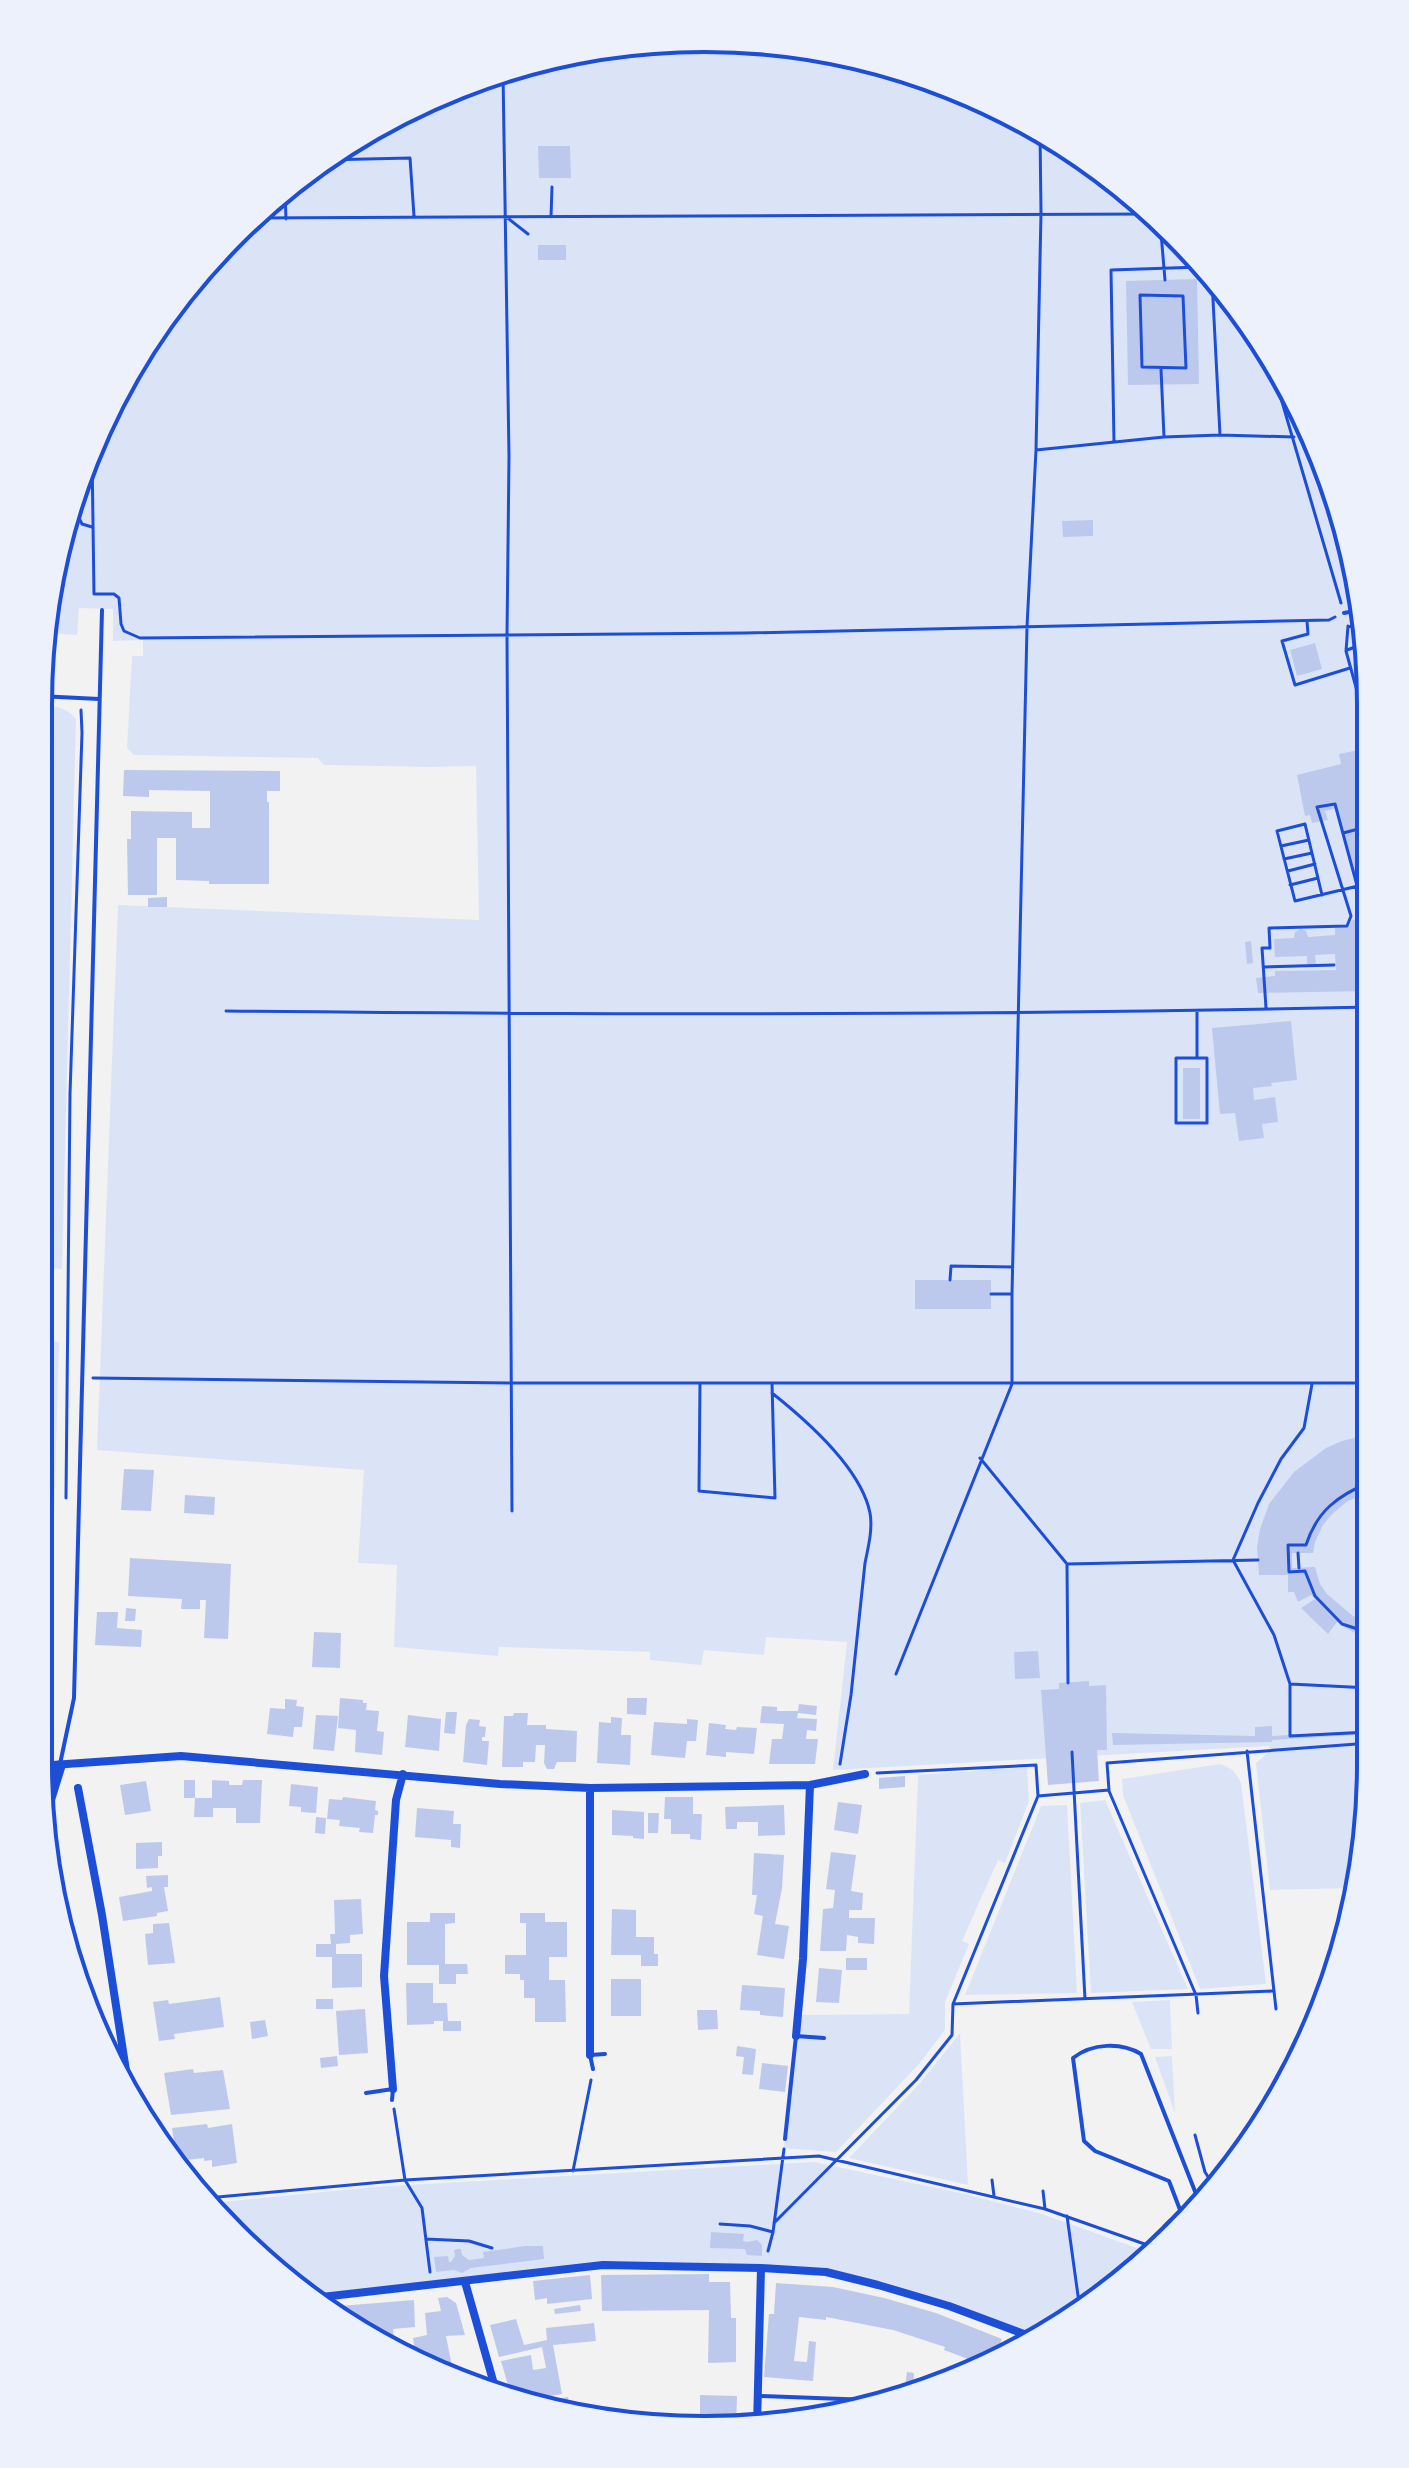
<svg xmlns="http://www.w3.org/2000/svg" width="1409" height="2468" viewBox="0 0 1409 2468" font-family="'Fira Sans Condensed',sans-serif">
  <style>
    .green { fill: #dbe4f7 }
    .building { fill: #bdc9ec }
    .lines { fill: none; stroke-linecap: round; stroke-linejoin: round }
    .path { stroke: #1d4ed8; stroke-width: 3 }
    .service { stroke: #1d4ed8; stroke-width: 4 }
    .minor { stroke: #1d4ed8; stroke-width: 8 }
    .tertiary { stroke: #1d4ed8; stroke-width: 11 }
    .rim { fill: none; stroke: #1d4ed8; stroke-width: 4 }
  </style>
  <rect width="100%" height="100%" fill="#f2f2f2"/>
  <path class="green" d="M704,38L834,51L959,89L1074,150L1176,234L1281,371L1336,491L1370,660V1808L1353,1888L1270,1890L1256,1763L1269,1752V1746L833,1770L847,1642L766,1637L764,1655L704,1650L701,1665L650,1660V1652L499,1647L498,1656L394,1647L397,1565L358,1563L364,1470L97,1450L118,905L479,920L476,766L429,767L324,765L318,758L134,755L127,748L132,656H143V640L113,641V609L79,608L77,635L45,633L74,490L150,335L233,234L334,151L449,89L574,51Z
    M39,706C55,706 65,706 76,719L62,1269L39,1268Z
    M39,1341L59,1342L54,1518H38Z
    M1220,1764C1232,1768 1236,1772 1241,1783L1266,1984L1200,1989L1123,1795L1122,1779Z
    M1027,1767L1029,1801L1005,1863L998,1860L962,1941L969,1944L945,2002V2030L919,2064L836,2152L784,2148L798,2015L909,2014L918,1775Z
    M1105,1800L1188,1989L1091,1993L1080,1803Z
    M1067,1805L1077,1993L965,1995L1041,1806Z
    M1170,2000L1172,2049H1151L1132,2002Z
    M960,2033L968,2185L849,2158L920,2083Z
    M1172,2056L1175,2113L1155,2057Z
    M814,2162L965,2194L1042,2214L1148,2252L1111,2292L1032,2337L1004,2325L826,2272L603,2265L313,2298L211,2203L373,2187Z"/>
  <path class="building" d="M538,146H570L571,178H539Z
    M538,245H566V260H538Z
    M1197,279L1199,384L1128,385L1126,281Z
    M1093,520V536L1063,537L1062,521Z
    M1315,643L1322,669L1297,676L1290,650Z
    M43,644H48L50,650L48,668H39Z
    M1359,750L1361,759L1370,757L1365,761L1370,779V991L1258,993L1256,978L1275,976V971L1336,970L1335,954L1315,955L1316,964H1307V956L1275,957L1274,939L1294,938L1295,932L1301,929L1306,931L1308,937L1335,935V928L1349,927L1351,921L1356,919L1361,921L1363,927L1367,926L1335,809L1325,811L1328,820L1312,823L1310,815L1305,816L1297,775L1341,764L1339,754Z
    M124,770L280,771V791H267V802H269V884H209V881L176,880V838H157V895H128L127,839H131V811L192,812V828H210V791L149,790V797L123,796Z
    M167,897V907H148V898Z
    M1251,941L1253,963L1247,964L1245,942Z
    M1291,1021L1297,1080L1271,1083L1272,1086L1253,1088L1254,1100L1275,1097L1278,1122L1262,1124L1264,1138L1239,1141L1235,1113L1220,1114L1212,1028Z
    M1183,1068H1200V1119H1183Z
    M915,1280H991V1309H915Z
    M1370,1434V1492L1348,1501L1333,1513L1323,1525L1315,1542L1313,1553H1292V1568L1315,1567L1320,1584L1327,1594L1353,1616L1370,1623V1638L1353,1632L1337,1622L1328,1634L1301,1608L1315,1599L1311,1595L1298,1602L1294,1592H1288V1575H1259L1257,1547L1260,1529L1269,1504L1294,1472L1326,1448L1342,1441Z
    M124,1469L154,1470L151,1511L121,1510Z
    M185,1495L215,1497L214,1515L184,1513Z
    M130,1558L231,1564L228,1639L204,1638L206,1600H200V1609H181L182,1599L128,1596Z
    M126,1608L136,1609L135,1621H125Z
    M97,1612H118L117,1628L142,1630L141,1647L95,1645Z
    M314,1632L341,1633L340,1668L312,1667Z
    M1038,1651L1040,1678L1015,1679L1014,1652Z
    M1089,1681V1686L1106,1685L1107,1750H1097L1099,1781L1048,1785L1041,1690L1059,1689V1683Z
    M340,1698L363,1700V1703H367L366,1710L379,1711L377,1731L384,1732L382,1755L355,1752L356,1730L338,1728Z
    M627,1698H647L646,1715L627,1714Z
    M285,1699L297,1700L296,1706L304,1707L302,1727H294L293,1737L267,1734L270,1708L285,1709Z
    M799,1704L817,1706L816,1715L798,1713L797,1718L817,1719L816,1731L807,1730L806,1739H818L815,1764H769L772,1739H782L784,1724L760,1723L762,1706L777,1707V1711H798Z
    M446,1712H457L455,1734L444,1733Z
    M514,1713H528L527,1725H546V1729L577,1731L576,1762H557L554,1769H547L544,1763L545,1745H536L535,1762H523V1767H502L504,1716H513Z
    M316,1715L338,1716L334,1751L313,1749Z
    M408,1715L441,1719L439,1751L405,1747Z
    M611,1717L622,1718L621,1735H631L630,1765L597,1763L599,1722L611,1723Z
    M469,1719L480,1720L479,1726L486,1727L485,1737H482V1741H489L487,1765L463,1762L466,1725Z
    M687,1719L698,1720L696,1741H687L685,1758L651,1755L654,1722L687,1724Z
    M709,1723L726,1725L725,1729L736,1730L737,1727L757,1728L754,1754L726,1752V1757L706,1755Z
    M1272,1726V1736L1370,1730V1734L1272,1740V1742L1113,1745L1112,1733L1255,1736V1727Z
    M905,1776V1787L879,1789V1778Z
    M184,1780H195V1798H184Z
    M212,1780L229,1781V1785H242L243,1780H262L260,1823H236V1808H213V1817H194L195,1798H212Z
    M146,1781L151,1811L125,1815L120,1785Z
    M291,1784L318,1787L316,1813L301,1812V1807L289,1806Z
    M343,1797L376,1801L375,1810L378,1811V1815H375L373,1833L359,1832L360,1828L339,1826L340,1820L327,1819L329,1799L342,1800Z
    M665,1797H693V1814H702L701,1840L690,1839V1834H671V1819H664Z
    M838,1802L862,1805L858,1834L834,1830Z
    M784,1805L785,1835L758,1836V1822H737V1829H726L725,1807Z
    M417,1808L454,1811L453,1824H461L460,1848L451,1847V1840L415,1837Z
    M612,1810L644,1812V1839L633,1838V1836L612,1835Z
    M648,1813H659L658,1833H648Z
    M316,1817L326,1818L325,1834L315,1833Z
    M162,1842V1856H158V1868L136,1869V1843Z
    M831,1852L856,1855L851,1891L863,1893L862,1910H849V1918H875L874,1944L858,1943V1937L847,1935L846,1951H820L823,1909L833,1908L835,1890L826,1889Z
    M754,1853L784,1855L782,1888L775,1924L789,1926L784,1959L757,1955L763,1916L754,1914L757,1895H752Z
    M168,1875V1887H164L168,1911L157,1913V1916L123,1921L119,1897L152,1891V1887L147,1888L146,1876Z
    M361,1899L363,1934L350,1935V1943L336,1944V1954H362V1987L332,1988V1957H316V1944H331L330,1934H335L334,1900Z
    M612,1909L636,1910V1937H654V1954H658V1966H641V1955H611Z
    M430,1913H455V1923L445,1924V1964H467L468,1974H456V1984H439V1965H407V1922H430Z
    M520,1913H545V1922H567V1957H549V1980H565L566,2022H535V1998H524V1980H520V1974H505V1955H526V1923H520Z
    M169,1923L175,1963L148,1965L145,1934L153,1933V1924Z
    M846,1958H867V1970H846Z
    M819,1968L842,1970L839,2003L816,2002Z
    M611,1979H641V2016H611Z
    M406,1983H433V2003H447L448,2021H461V2031H443V2021H434V2024L407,2025Z
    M742,1985L785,1988L783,2017L760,2015V2011L740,2010Z
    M220,1997L224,2027L174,2034L175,2039L159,2041L153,2002L168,2000L169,2004Z
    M316,1999H333V2009H316Z
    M365,2009L368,2053L339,2055L336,2011Z
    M697,2010H717L718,2029L698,2030Z
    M265,2020L268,2036L252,2039L250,2022Z
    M737,2046L756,2049L753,2075L742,2074L744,2057L736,2056Z
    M337,2056L338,2066L321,2068L320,2058Z
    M762,2063L788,2066L785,2092L759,2089Z
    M193,2069L194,2073L223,2070L230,2109L171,2115L164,2073Z
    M207,2124L208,2128L232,2124L237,2163L212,2167V2160L204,2161V2158L177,2161L172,2128Z
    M711,2232L744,2234L743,2241L747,2242L757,2240L762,2245V2256L747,2255L745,2249L710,2248Z
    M525,2246H543L544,2259L471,2268L462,2273L454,2270L436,2272L434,2257L448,2256L449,2262H451L455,2256L454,2250L457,2249H461L462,2255L469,2260L484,2258L483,2252Z
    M709,2274V2282H730L731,2318H736V2362L708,2363L709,2310L602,2311L601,2275Z
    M590,2275L592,2299L547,2304V2298L535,2300L533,2281Z
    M776,2283L833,2287L884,2298L936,2313L1002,2339L995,2359L984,2365L944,2350L945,2347L893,2330L826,2317V2320L799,2317L794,2361L807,2362L809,2341L816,2342L813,2381L764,2377L769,2314H774Z
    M447,2297L456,2303L465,2335L446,2336L453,2371L423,2358L421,2351L415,2352L413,2338L427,2335L425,2313L441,2311L438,2298Z
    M414,2300L415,2327L393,2329L394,2340H383L382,2329H374L375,2336L355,2325L341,2321L340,2306Z
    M580,2305L581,2311L555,2314L554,2309Z
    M516,2319L524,2345L547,2340L546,2328L594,2323L596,2341L553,2345L562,2394L538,2398L543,2408L532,2407L512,2399L501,2361L531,2355L533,2370L546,2368L542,2347L499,2357L490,2325Z
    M907,2372L914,2373L913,2389L905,2388Z
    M700,2395L737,2396L736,2427L700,2424Z
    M568,2397L569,2411L559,2410L557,2399Z"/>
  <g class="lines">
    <path class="path" d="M503,73L509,456L507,636L512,1511
      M323,160L410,158L414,216
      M285,191L286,219
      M505,216L528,234
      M551,217L552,187
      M252,218L1152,214
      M1160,221L1165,280
      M1212,280L1220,435
      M1140,295L1183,296L1186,368L1142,367Z
      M1268,354L1341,603
      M1161,369L1164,437
      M1114,442L1111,270L1201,267
      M1036,450L1164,437L1220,435L1294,437
      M92,453L94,594H114L119,598L121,624L124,631L140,638L746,633L1329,620L1335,617
      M71,502L82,524L92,527
      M1307,621L1308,634L1282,641L1295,685L1350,668
      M1348,626L1346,651L1370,738
      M1348,627L1362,624
      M1347,650L1366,643
      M1343,833L1370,826
      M1281,846L1309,840
      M1284,859L1312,853
      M1288,871L1315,864
      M1290,885L1318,878
      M1322,895L1305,824L1277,831L1295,901C1316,896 1337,891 1358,886
      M1367,926L1370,935
      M1264,967L1334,965
      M1266,1008L1262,948H1270L1269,928L1347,926L1351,916L1317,807L1335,804L1368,926
      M226,1011C607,1015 988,1016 1370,1007
      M39,1013H45
      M1197,1058H1176V1123H1207V1058H1197V1011
      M950,1280L951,1266L1013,1267
      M991,1294H1012
      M93,1378L511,1383H1370
      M700,1383L699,1491L775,1498L772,1383
      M1312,1384L1304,1428L1281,1459L1258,1503L1233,1560L1274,1635L1290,1684V1736L1370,1732
      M772,1393C806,1420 861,1468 870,1513C873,1529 868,1548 865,1563L851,1695L840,1764
      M980,1458L1067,1564L1258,1560
      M1370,1482C1337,1496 1317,1511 1306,1545H1288L1289,1572L1305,1571L1315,1596L1342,1624L1370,1633
      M66,1498L70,1094L82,733L81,710
      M1298,1553L1299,1568
      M1067,1564L1068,1683
      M896,1674L1012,1384V1294L1027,627L1036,450L1041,213L1040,132
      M1290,1684L1370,1688
      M1247,1751L1276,2009
      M1072,1752L1085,1999
      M877,1773L1036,1765L1038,1796L1109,1790L1107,1763L1370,1743
      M1109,1791L1196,1995L1198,2013
      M953,2004L1273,1991
      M394,2109L405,2180L422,2208L430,2272
      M1195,2135L1205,2172L1212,2183
      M573,2171L591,2080
      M992,2180L994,2196
      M1043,2191L1045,2209
      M207,2198L405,2180L819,2156L1045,2209L1153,2247
      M1067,2216L1080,2310
      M774,2223L916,2080L952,2035L953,2004L1038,1796
      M720,2224L750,2226L773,2232
      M1161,2238L1164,2226L1170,2220
      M426,2239L469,2241L492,2248
      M768,2251L773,2232L784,2149"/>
    <path class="service" d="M1344,613L1360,610
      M39,696L99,699
      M60,1764L74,1698L102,610
      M593,2069L590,2055L605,2054
      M366,2093L393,2089L392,2100
      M785,2139L796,2036L824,2038
      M1182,2215L1169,2181L1095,2151L1084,2141L1073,2058C1092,2043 1121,2042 1141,2054L1198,2199
      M760,2396L870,2400"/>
    <path class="minor" d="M38,1766L181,1756L500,1784L590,1788L810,1785L865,1774
      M78,1788L102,1915L127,2077
      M796,2036L803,1959L810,1785
      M590,2055V1788
      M393,2089L384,1976L396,1800L403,1774
      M465,2282L496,2391
      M313,2298L603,2265L761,2268L826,2272L878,2285L949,2306L1032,2337
      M757,2426L761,2268"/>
    <path class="tertiary" d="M46,1811L60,1766"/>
  </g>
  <path d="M0 0H1409V2468H0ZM704 52H705A652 652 0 0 1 1357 704V1764A652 652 0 0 1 705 2416H704A652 652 0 0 1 52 1764V704A652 652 0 0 1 704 52Z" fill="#edf1fc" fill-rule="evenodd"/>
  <path class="rim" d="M704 52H705A652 652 0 0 1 1357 704V1764A652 652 0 0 1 705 2416H704A652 652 0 0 1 52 1764V704A652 652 0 0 1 704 52Z"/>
</svg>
